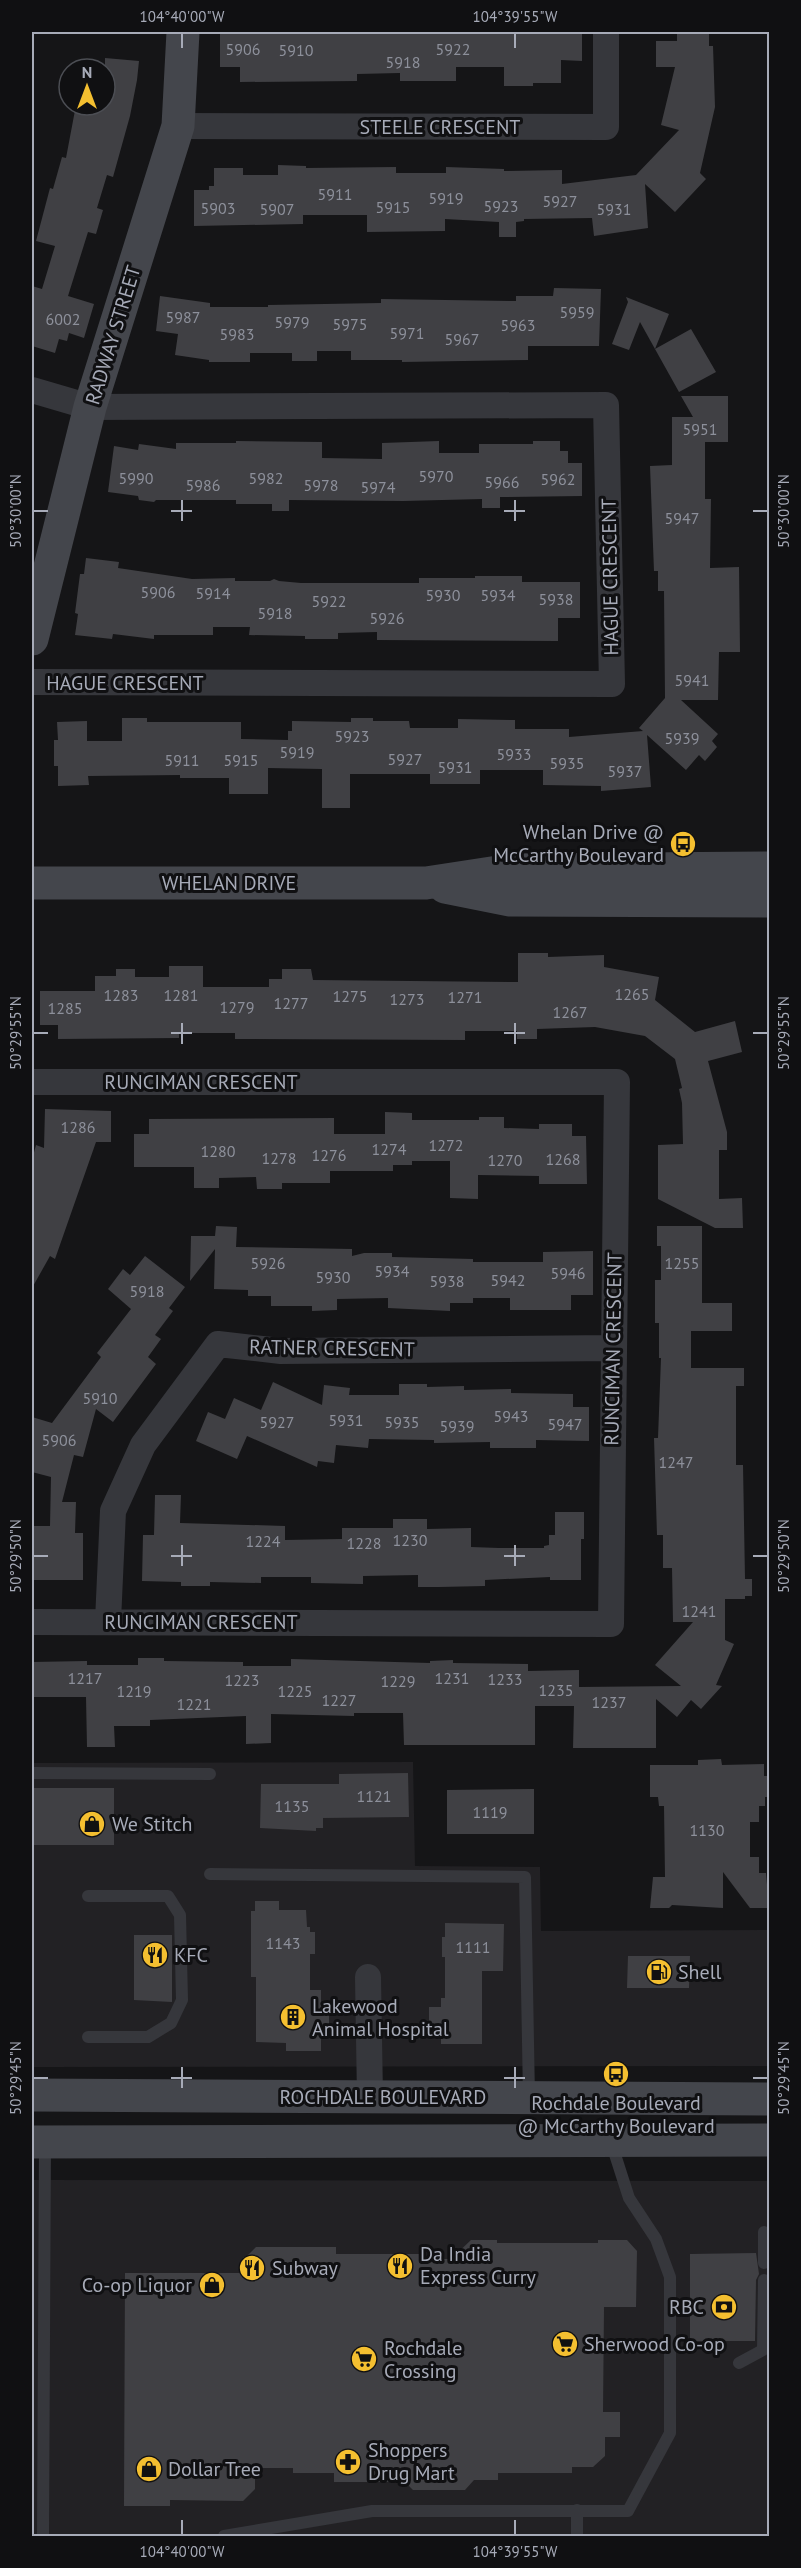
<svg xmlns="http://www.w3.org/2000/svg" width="801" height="2568" viewBox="0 0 801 2568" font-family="'PT Sans',sans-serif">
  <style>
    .built { fill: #222124 }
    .building { fill: #404044 }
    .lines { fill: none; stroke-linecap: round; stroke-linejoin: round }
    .lane { stroke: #36373c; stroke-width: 12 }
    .street { stroke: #36373c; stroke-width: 26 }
    .secondary { stroke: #44464c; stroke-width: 33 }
    .ticks { fill: none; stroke: #a7abb8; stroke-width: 2 }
    .labels { text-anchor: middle; stroke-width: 6; stroke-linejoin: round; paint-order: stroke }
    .number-label { font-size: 16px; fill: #8d909b }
    .street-label { font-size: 20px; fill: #a7abb8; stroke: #101012 }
    .poi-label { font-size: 20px; fill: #a7abb8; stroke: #101012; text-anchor: start }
    .neatline { fill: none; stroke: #a7abb8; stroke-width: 2 }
    .ticks-label { font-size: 15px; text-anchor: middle; fill: #a7abb8 }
  </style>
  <rect width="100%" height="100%" fill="#151517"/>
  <path class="built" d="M413,1762L415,1866L540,1867L541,1931L769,1930V2066L32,2067V1763Z
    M32,2180L769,2181V2536H32Z"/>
  <path class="building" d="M220,32H582V61L561,60V83H533V86H504V67H456V81H400V73L357,74V81L240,82V67H220Z
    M677,32H709V46H713L715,107L700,173L706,179L675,212L645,184L648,228L594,236L592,218L524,219V221L516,222V237H499V222L445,219V231L367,232V215H303V224L194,226V190H209V186H214V168H243V175H278V165L306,166V168L396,167V173H446V167L504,169V171L562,170V184L636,175L679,130L661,125L675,67H656V41H677Z
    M105,58L139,61L137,80L130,116L113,177L107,175L97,208L103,210L96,234L88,232L68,296L94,304L84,338L69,333L67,341L59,339L55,353L32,346V286L42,289L55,246L36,241L50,188L53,189L62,157L66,158L76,105H105Z
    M554,288L601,289L599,346H528V360L402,362V360H351V351H317V361H292V353H250V362H209V360L175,355L178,334L156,331L160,296L210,303V307H268V305L381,303V299L516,301V296H553Z
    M626,297L669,314L655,349L640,322L629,350L612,344L628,302Z
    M691,329L716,372L679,392L655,349Z
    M681,396H728V442H705V499H711L710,568L739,567L740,652H719L718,700H681L718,734L712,741L717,747L705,761L699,755L686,770L647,735L651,787L601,791V786L543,785V770H480V784H430V774H350V808H322V769L268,768V794H229V778H180V775L88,776L89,785L58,786V766H54V740H58L57,722L87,721V741H122V718H147V722H241V739L288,740V731H292V721L351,722V718H373V721H409L410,728H458V719L515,720V729H569V737L643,731L639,728L665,698L664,591H658V571H654L650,466L672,465V417H693Z
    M236,441L322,442V458L382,459V443L439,441V453H479V444H533V441H560V451H568V463H582V496L500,497V508H482V499L403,501L289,500V511H272V504H236V500H156L154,502L139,500L138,496L108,492L114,446L138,450L139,444L176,449V443H236Z
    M86,558L119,562L118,568L192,579L235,578V581H270L274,579L279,581L301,583H419V578H475V576H522V582H580V618H558V641L377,640V632L338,633V639H305V636L249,635L250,627H213V635H154V639L113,634L112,639L75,635L78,614L75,613L80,574H84Z
    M518,953H548V957L604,955V967L659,977L655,1000L695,1032L735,1021L742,1052L708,1061L727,1132V1150H719V1199L742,1198L743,1228H715L658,1199V1145L683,1144L682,1103L679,1089L682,1088L675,1059L645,1036L595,1027L537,1029V1039H517V1031H465V1040L235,1039V1033H179V1038L58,1039V1025H40V991H95V976H116V969H135V977H169V966H203V987H269V979H282V969H311L313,980L518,982Z
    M45,1109L111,1111V1142H96L55,1259L50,1256L32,1288V1160L36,1145L44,1148Z
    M385,1112L412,1113V1120H479V1117H504V1128L539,1129V1124H572V1136H586L587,1184H539V1176L478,1175V1199L450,1198V1161H412V1165H393V1171H330V1183H282V1189H257L256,1177L219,1178V1188H194V1167H134V1134H149V1119L334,1118V1134H385Z
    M216,1226L237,1227L236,1247L352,1249V1256L364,1253H392V1257L473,1259V1262H543V1252L593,1251V1295H571V1310H510V1298H473V1303H450V1311L388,1308V1298L337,1299V1310L312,1311V1306H271V1296H248V1290L214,1289L215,1249L190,1281L191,1236H215Z
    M657,1226H702V1303H732V1331H691V1368H744V1386H736V1465H743L745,1579H752V1596H745V1599H725V1640L734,1644L716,1685L722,1686L701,1709L691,1700L677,1717L656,1699V1748H573L574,1706H535V1745H404L403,1713H354V1716L271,1714V1743L246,1744V1716L150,1720V1726H114L115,1747H87L86,1697H32V1662L87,1661V1665H138V1658H164V1661L243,1662V1666H291V1659L430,1663V1661L453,1660V1663L528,1664V1671L579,1670V1687L681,1686L655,1665L693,1622H673L672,1568H663V1535H657L654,1438H658L661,1358H659V1323H655V1280H661V1246H657Z
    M145,1256L185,1287L169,1308L173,1311L155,1335L161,1339L148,1357L156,1364L113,1422L96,1409L83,1457L74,1455L62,1502H76L75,1533H83V1580H32V1526H50L51,1477L32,1472V1417L52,1423L101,1357L97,1353L131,1309L108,1289L123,1269L130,1275Z
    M273,1382L322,1405L324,1385L350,1388L349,1395H399V1384H427V1387L464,1386V1390L511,1389V1393L573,1394V1407H589V1441L536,1440V1448H490V1442L434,1443V1440L369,1439L368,1448L336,1445L334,1463L318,1461L317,1467L247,1436L237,1459L196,1441L208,1412L225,1419L234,1398L261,1410Z
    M155,1495H181L180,1523L285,1526V1540L342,1539V1528H393V1519H427V1529L471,1528V1547L499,1548H544V1546L549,1545V1535H555V1512H584V1539H581V1580H550V1577L485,1580V1586L439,1587H418V1575L363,1576V1584L311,1583V1577H261V1583L210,1582V1586H181V1582L142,1581L143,1535H154Z
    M721,1759L722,1765L764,1764V1776H770V1797H765V1806H759V1822H750V1857H759V1873H766L769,1908H750L723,1872V1908L672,1905L669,1908H650L653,1877H665L664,1806H659L658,1797H650V1765H698V1760Z
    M408,1773L409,1817L323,1818V1828H316V1831L260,1828L261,1784H339V1774Z
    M32,1788H114V1845H32Z
    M534,1789V1834H447V1790Z
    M255,1901H279V1910H306L307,1927H310V1932H315V1954H310V1990H321V2005H329V2030H321V2051H286V2043L256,2042V1977H251V1911H255Z
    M445,1923L504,1924L503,1971H482V2044H441V2036H429V2007H441V1998H445V1957H442V1937H445Z
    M134,1935H172V2002L134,2000Z
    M628,1956H690L689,1988H627Z
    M471,2240H497V2243H598V2240H627L637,2251L636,2307H604L603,2412H620V2437H605V2456L593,2467H572V2473H498V2480H474L465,2490H413L405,2482H334V2473H293V2468H255V2489L243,2501L170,2500V2506H124L125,2273H245V2258L256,2247H336V2254H419V2259H451Z
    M756,2253L759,2274L756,2280L755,2341H690V2254Z"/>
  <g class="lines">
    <path class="lane" d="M32,1773L210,1774
      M210,1874L525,1877L529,2097
      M88,1896H168L180,1915L182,2000L171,2023L148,2037H88
      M764,2232V2263
      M739,2363L763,2350L764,2280
      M43,2536L45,2142
      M224,2536L372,2511H628L670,2433V2277L656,2239L629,2198L611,2142
      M577,2536V2510"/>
    <path class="street" d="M178,126L606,127V32
      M32,390L90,407L606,405L612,684L32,682
      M32,1082H617L611,1624L32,1622
      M108,1621L113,1511L143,1445L218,1344L281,1351L612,1348
      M368,1977L370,2097"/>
    <path class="secondary" d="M32,639L90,407L178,126L183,32
      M32,883H426L511,870L770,868
      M445,887L510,900L770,901
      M32,2095L770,2099
      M32,2142L770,2140"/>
  </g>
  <path class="ticks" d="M182,33V48M515,33V48M182,500V521M515,500V521M33,511H48M171,511H192M504,511H525M753,511H768M182,1023V1044M515,1023V1044M33,1033H48M171,1033H192M504,1033H525M753,1033H768M182,1545V1566M515,1545V1566M33,1556H48M171,1556H192M504,1556H525M753,1556H768M182,2067V2088M515,2067V2088M33,2078H48M171,2078H192M504,2078H525M753,2078H768M182,2520V2535M515,2520V2535"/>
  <defs>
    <g id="bus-disc" transform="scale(1.35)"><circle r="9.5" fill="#f4bf30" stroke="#101012"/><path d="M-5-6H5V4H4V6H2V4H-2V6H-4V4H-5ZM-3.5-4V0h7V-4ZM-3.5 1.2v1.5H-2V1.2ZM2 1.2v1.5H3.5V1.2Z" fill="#111"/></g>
    <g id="shop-disc" transform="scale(1.35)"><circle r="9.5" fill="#f4bf30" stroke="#101012"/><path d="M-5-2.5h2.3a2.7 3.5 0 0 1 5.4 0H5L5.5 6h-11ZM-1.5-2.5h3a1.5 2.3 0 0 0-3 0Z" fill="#111"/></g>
    <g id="restaurant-disc" transform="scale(1.35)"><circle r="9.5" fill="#f4bf30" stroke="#101012"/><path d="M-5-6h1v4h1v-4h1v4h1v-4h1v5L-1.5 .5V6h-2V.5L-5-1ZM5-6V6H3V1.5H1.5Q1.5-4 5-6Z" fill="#111"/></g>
    <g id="fuel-disc" transform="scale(1.35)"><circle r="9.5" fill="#f4bf30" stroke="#101012"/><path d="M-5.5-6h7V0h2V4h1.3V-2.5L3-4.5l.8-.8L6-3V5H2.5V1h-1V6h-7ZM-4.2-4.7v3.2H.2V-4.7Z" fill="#111"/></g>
    <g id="building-disc" transform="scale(1.35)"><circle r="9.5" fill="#f4bf30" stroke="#101012"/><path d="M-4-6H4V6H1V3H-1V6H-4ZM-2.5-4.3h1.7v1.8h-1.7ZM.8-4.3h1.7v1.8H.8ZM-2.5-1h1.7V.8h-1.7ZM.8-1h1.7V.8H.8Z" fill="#111"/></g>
    <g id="bank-disc" transform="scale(1.35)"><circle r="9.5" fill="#f4bf30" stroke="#101012"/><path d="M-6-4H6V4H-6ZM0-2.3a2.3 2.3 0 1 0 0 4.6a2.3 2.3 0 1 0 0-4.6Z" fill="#111"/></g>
    <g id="supermarket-disc" transform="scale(1.35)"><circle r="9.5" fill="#f4bf30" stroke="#101012"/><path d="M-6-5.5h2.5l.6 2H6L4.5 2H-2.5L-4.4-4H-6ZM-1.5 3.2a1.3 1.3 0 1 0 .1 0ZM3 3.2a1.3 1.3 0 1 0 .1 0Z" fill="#111"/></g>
    <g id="pharmacy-disc" transform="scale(1.35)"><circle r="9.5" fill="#f4bf30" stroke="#101012"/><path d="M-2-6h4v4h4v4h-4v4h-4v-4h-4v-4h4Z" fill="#111"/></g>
  </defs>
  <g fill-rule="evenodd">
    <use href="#bus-disc" x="683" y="844"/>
    <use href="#shop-disc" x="92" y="1824"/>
    <use href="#restaurant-disc" x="155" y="1955"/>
    <use href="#fuel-disc" x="659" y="1972"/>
    <use href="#building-disc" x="293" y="2017"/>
    <use href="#bus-disc" x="616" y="2074"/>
    <use href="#restaurant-disc" x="400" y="2266"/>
    <use href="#restaurant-disc" x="252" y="2268"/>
    <use href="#shop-disc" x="212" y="2285"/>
    <use href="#bank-disc" x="724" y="2307"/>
    <use href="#supermarket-disc" x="565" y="2344"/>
    <use href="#supermarket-disc" x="364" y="2359"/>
    <use href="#pharmacy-disc" x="348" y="2462"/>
    <use href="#shop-disc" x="149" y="2469"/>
  </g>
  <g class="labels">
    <g class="number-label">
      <text x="243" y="55">5906</text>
      <text x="453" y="55">5922</text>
      <text x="296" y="56">5910</text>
      <text x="403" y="68">5918</text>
      <text x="335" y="200">5911</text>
      <text x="446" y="204">5919</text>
      <text x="560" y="207">5927</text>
      <text x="501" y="212">5923</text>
      <text x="393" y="213">5915</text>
      <text x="218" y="214">5903</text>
      <text x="277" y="215">5907</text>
      <text x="614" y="215">5931</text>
      <text x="577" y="318">5959</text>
      <text x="183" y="323">5987</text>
      <text x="63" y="325">6002</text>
      <text x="292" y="328">5979</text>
      <text x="350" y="330">5975</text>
      <text x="518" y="331">5963</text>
      <text x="407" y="339">5971</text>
      <text x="237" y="340">5983</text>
      <text x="462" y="345">5967</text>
      <text x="700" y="435">5951</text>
      <text x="436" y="482">5970</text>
      <text x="136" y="484">5990</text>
      <text x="266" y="484">5982</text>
      <text x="558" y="485">5962</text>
      <text x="502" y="488">5966</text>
      <text x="203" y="491">5986</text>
      <text x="321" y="491">5978</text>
      <text x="378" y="493">5974</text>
      <text x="682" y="524">5947</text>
      <text x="158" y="598">5906</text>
      <text x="213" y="599">5914</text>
      <text x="443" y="601">5930</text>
      <text x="498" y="601">5934</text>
      <text x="556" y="605">5938</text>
      <text x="329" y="607">5922</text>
      <text x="275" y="619">5918</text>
      <text x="387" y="624">5926</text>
      <text x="692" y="686">5941</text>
      <text x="352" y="742">5923</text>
      <text x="682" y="744">5939</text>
      <text x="297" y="758">5919</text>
      <text x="514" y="760">5933</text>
      <text x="405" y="765">5927</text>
      <text x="182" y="766">5911</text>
      <text x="241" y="766">5915</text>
      <text x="567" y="769">5935</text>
      <text x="455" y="773">5931</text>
      <text x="625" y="777">5937</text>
      <text x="632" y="1000">1265</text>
      <text x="121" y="1001">1283</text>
      <text x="181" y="1001">1281</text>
      <text x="350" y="1002">1275</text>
      <text x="465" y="1003">1271</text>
      <text x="407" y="1005">1273</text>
      <text x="291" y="1009">1277</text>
      <text x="237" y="1013">1279</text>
      <text x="65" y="1014">1285</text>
      <text x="570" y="1018">1267</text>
      <text x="78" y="1133">1286</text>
      <text x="446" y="1151">1272</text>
      <text x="389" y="1155">1274</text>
      <text x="218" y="1157">1280</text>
      <text x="329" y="1161">1276</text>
      <text x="279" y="1164">1278</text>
      <text x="563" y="1165">1268</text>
      <text x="505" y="1166">1270</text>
      <text x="268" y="1269">5926</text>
      <text x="682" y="1269">1255</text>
      <text x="392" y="1277">5934</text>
      <text x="568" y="1279">5946</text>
      <text x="333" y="1283">5930</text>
      <text x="508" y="1286">5942</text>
      <text x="447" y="1287">5938</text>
      <text x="147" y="1297">5918</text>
      <text x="100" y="1404">5910</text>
      <text x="511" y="1422">5943</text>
      <text x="346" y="1426">5931</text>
      <text x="277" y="1428">5927</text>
      <text x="402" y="1428">5935</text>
      <text x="565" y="1430">5947</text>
      <text x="457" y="1432">5939</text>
      <text x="59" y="1446">5906</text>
      <text x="676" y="1468">1247</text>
      <text x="410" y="1546">1230</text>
      <text x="263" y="1547">1224</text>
      <text x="364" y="1549">1228</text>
      <text x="699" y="1617">1241</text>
      <text x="85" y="1684">1217</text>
      <text x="452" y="1684">1231</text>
      <text x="505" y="1685">1233</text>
      <text x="242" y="1686">1223</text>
      <text x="398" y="1687">1229</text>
      <text x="556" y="1696">1235</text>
      <text x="134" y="1697">1219</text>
      <text x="295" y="1697">1225</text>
      <text x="339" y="1706">1227</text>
      <text x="609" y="1708">1237</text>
      <text x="194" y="1710">1221</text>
      <text x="374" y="1802">1121</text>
      <text x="292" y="1812">1135</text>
      <text x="490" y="1818">1119</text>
      <text x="707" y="1836">1130</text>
      <text x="283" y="1949">1143</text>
      <text x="473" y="1953">1111</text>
    </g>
    <g class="street-label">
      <text x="440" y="134">STEELE CRESCENT</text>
      <text transform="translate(113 335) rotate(-73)" y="7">RADWAY STREET</text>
      <text transform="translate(610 577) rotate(-91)" y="7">HAGUE CRESCENT</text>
      <text x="125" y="690">HAGUE CRESCENT</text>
      <text x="229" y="890">WHELAN DRIVE</text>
      <text x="201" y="1089">RUNCIMAN CRESCENT</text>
      <text transform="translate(332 1348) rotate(1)" y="7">RATNER CRESCENT</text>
      <text transform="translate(613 1349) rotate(-89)" y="7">RUNCIMAN CRESCENT</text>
      <text x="201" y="1629">RUNCIMAN CRESCENT</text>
      <text x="383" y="2104">ROCHDALE BOULEVARD</text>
    </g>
    <g class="poi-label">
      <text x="664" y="839" text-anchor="end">Whelan Drive @<tspan x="664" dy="23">McCarthy Boulevard</tspan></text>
      <text x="112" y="1831">We Stitch</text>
      <text x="174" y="1962">KFC</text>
      <text x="678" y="1979">Shell</text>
      <text x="312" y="2013">Lakewood<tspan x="312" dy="23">Animal Hospital</tspan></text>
      <text x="616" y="2110" text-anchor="middle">Rochdale Boulevard<tspan x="616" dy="23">@ McCarthy Boulevard</tspan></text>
      <text x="420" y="2261">Da India<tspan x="420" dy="23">Express Curry</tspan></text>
      <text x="272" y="2275">Subway</text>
      <text x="192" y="2292" text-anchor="end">Co-op Liquor</text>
      <text x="704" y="2314" text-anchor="end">RBC</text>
      <text x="584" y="2351">Sherwood Co-op</text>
      <text x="384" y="2355">Rochdale<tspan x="384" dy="23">Crossing</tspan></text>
      <text x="368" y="2457">Shoppers<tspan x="368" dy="23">Drug Mart</tspan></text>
      <text x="168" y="2476">Dollar Tree</text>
    </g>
  </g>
  <rect width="801" height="2568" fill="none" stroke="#101012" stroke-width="66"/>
  <g transform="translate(87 87)"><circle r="28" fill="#101012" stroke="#4c4e54" stroke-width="1.5"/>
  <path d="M0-4.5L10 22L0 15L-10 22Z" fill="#f4bf30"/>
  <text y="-9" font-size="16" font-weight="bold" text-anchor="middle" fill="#a7abb8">N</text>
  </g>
  <rect x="33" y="33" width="735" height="2502" class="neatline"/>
  <g class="ticks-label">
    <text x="182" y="22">104°40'00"W</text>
    <text x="515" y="22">104°39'55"W</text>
    <text transform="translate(16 511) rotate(-90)" y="5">50°30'00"N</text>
    <text transform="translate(784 511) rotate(-90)" y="5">50°30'00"N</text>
    <text transform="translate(16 1033) rotate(-90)" y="5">50°29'55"N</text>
    <text transform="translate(784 1033) rotate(-90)" y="5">50°29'55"N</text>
    <text transform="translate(16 1556) rotate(-90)" y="5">50°29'50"N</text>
    <text transform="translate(784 1556) rotate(-90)" y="5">50°29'50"N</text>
    <text transform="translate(16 2078) rotate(-90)" y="5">50°29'45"N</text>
    <text transform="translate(784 2078) rotate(-90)" y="5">50°29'45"N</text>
    <text x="182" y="2557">104°40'00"W</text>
    <text x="515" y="2557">104°39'55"W</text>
  </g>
</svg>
